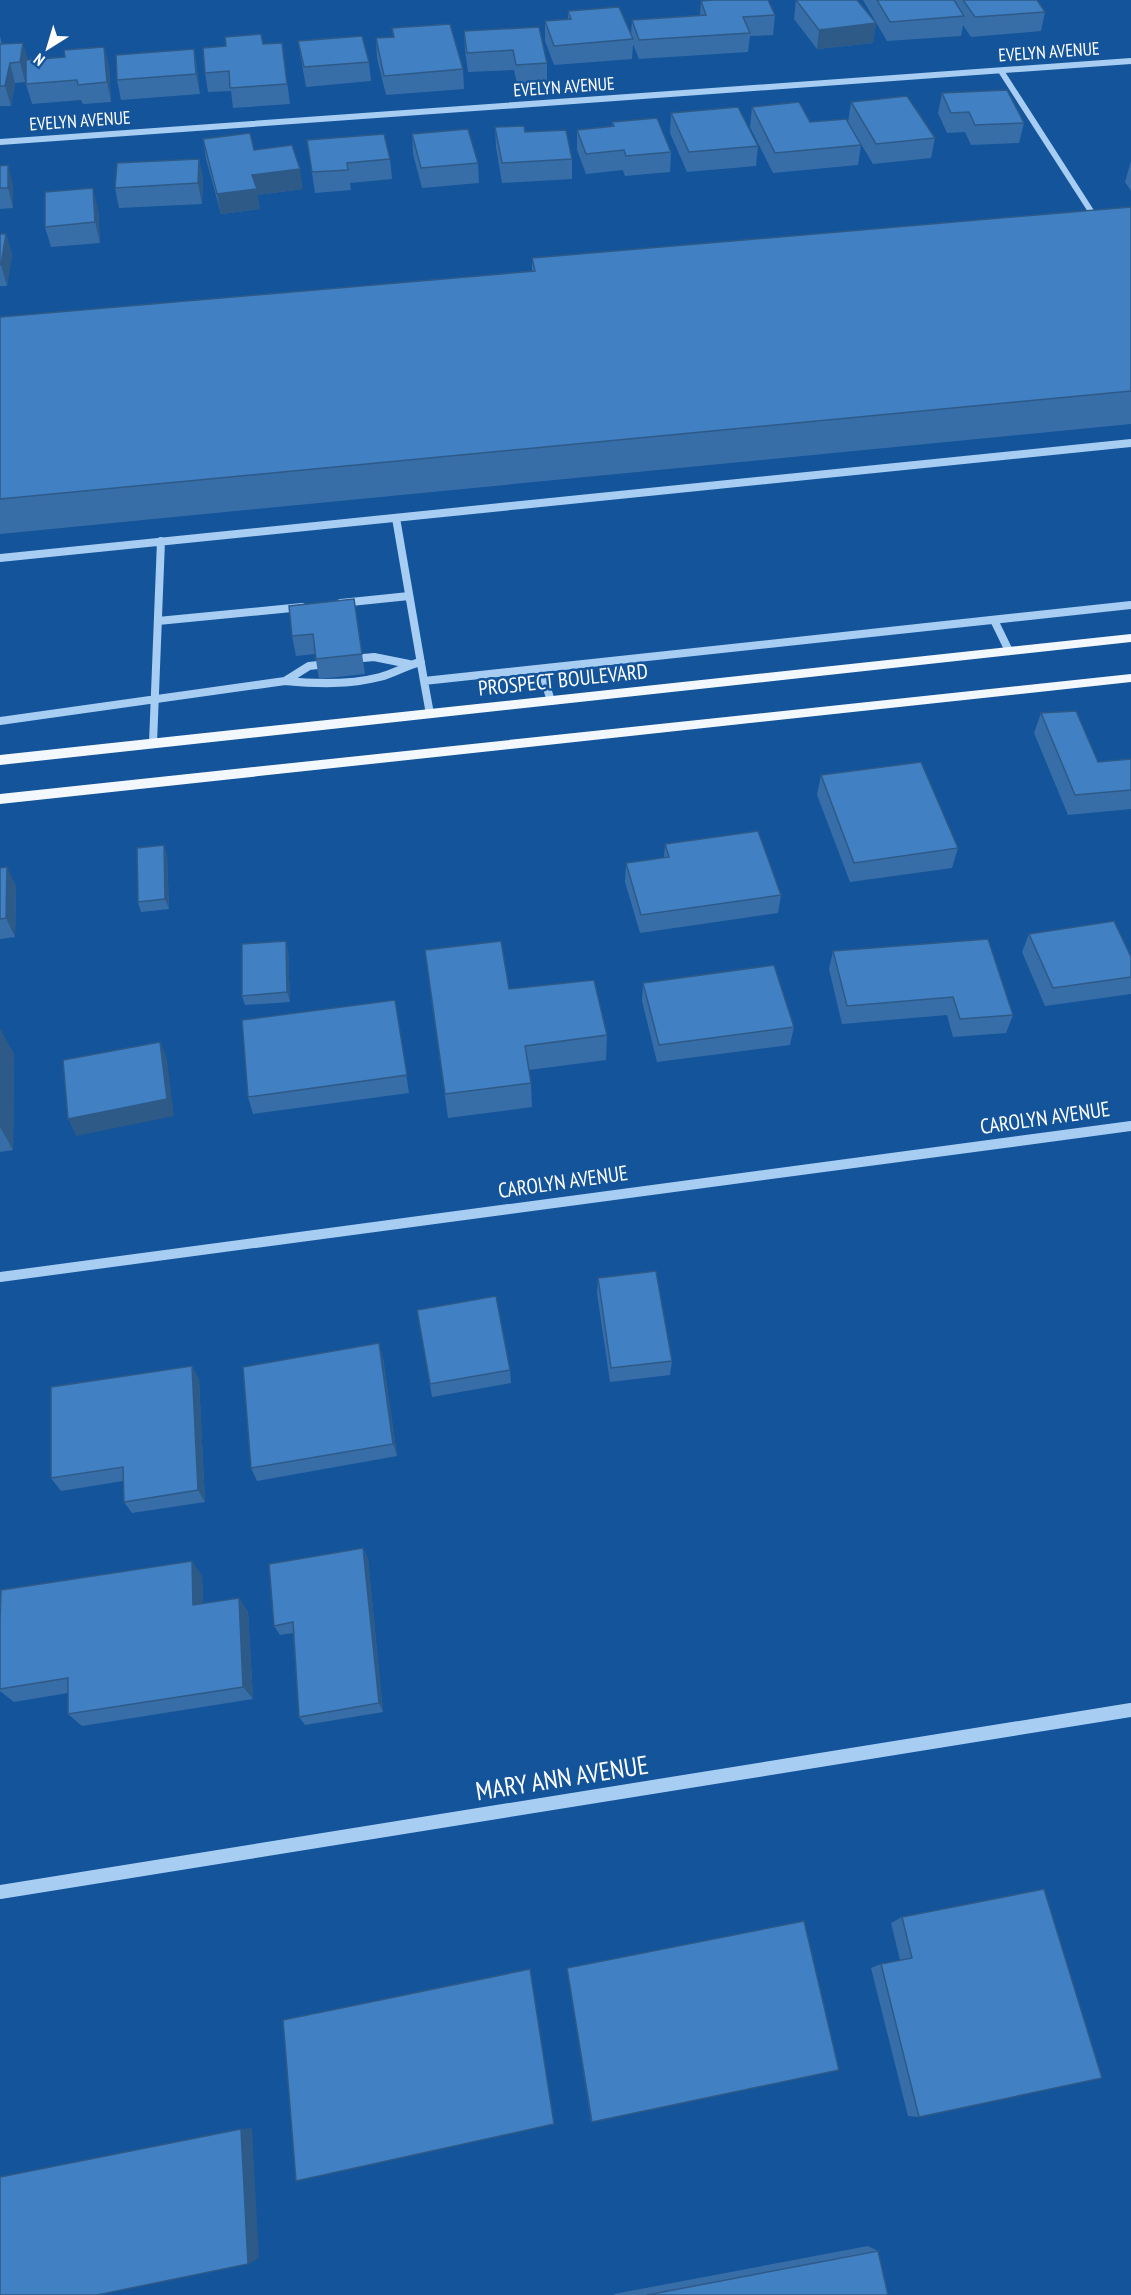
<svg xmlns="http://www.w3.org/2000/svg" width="1131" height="2295" viewBox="0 0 1131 2295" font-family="'PT Sans Narrow',sans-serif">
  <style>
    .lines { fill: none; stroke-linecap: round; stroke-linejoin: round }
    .minor-far3 { stroke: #a7cdf3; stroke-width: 6 }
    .minor-far2 { stroke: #a7cdf3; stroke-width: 8 }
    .minor-far1 { stroke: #a7cdf3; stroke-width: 10 }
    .minor { stroke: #a7cdf3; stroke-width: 14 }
    .major { fill: #f3f8ff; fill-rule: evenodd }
    .wall { fill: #386ea8 }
    .shaded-wall { fill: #2e5a88 }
    .building { fill: #4180c3; stroke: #2e5a88; stroke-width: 1.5 }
    .labels { text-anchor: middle; stroke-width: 5; stroke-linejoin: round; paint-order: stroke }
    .far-street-label { font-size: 18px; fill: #fff; stroke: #14549a }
    .street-label { font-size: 21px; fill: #fff; stroke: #14549a }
    .near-street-label { font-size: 26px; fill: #fff; stroke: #14549a }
  </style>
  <rect width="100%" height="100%" fill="#14549a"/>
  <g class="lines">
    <path class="minor-far3" d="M1001,71L1098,222
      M0,142L1131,61"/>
    <path class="minor-far2" d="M396,518L424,681L1131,605
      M0,558L1131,443
      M341,603L409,596
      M994,620L1009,651
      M158,621L302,607
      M363,658L374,657L409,664
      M541,669L551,701
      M285,681C317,684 349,685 380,677C395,673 407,665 421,662
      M424,681L430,714
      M0,721L285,681L309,666L318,665
      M153,743L161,541"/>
    <path class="minor-far1" d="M0,1277L1131,1126"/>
    <path class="minor" d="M0,1892L1131,1710"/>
    <path class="major" d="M1131,634V642L0,765V755Z
      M1131,674V682L0,804V794Z"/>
  </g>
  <path class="wall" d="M796,0L876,23L873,43L817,49L794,19Z
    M863,0H1037L1045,12L1041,31L971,37L963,25L961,36L887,41Z
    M701,1L775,15L773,35L750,36L748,52L639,59L633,44L632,59L554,65L545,41V21L568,19V11L631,35L632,20L700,15Z
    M392,28L463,69L464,89L386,95L377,58L376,38L393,37Z
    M464,31L547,63V83L517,84L514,70L468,72L465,50Z
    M0,36L2,44L28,60L65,57L104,47L109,66L111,102L83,104L81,100L32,104L26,84V75L25,82L15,83L11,106H0Z
    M298,41L369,62L371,81L306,87Z
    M282,43L290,104L233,108L231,91L208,92L205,73L263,44Z
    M194,49L197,69L200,94L121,100L117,80Z
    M942,93L1024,123L1019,143L971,145L965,132L947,133L938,113Z
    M851,102L935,138L931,158L873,164L848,122Z
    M752,107L810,122L861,145L858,165L773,173L750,127Z
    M671,113L758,146L756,166L687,172L670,133Z
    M612,122L671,152L670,172L625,176L623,170L586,174L577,150V130L612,127Z
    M495,127L525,132L572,159V179L502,183L496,147Z
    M412,134L478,163L479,183L422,188L413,154Z
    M203,139L254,150L303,189L257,195L260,209L221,214L206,159Z
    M307,140L390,159L392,179L350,183L351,190L315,193Z
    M199,159L203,179L202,204L119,208L115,188Z
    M1131,161V191L1125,182Z
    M0,166L13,185V208L0,209Z
    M1131,207V424L0,534V317L532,271V258Z
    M98,208L100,243L51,247L45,227Z
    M0,234H6L12,255L7,286H0Z
    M354,599L365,674L319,679L315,654L296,656L292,636Z
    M1041,713L1098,762L1131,759V809L1068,815L1034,733Z
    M821,775L958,848L952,868L850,882L817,795Z
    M665,844L781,895L778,913L640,933L625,882L626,863L664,858Z
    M167,855L169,909L141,912L138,902Z
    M0,868L16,886L15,937L0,939Z
    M1029,934L1131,957V994L1045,1006L1022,952Z
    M288,950L290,1002L245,1005L242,996Z
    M833,951L1013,1015L1006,1033L953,1037L947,1015L842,1024L829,969Z
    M428,975L509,989L607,1035L606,1060L529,1070L531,1083L532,1107L448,1118Z
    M643,983L794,1027L790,1045L657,1062L642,1001Z
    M395,1000L409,1093L253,1114L248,1097Z
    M0,1030L14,1054L13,1150L0,1152Z
    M598,1278L672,1361L670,1375L610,1382L597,1293Z
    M417,1310L510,1370L511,1383L432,1397Z
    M383,1358L397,1456L257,1481L251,1468Z
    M192,1366L199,1380L205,1502L132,1513L124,1502L123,1481L61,1491L51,1478Z
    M363,1548L368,1559L383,1712L305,1725L299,1717L293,1633L280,1635L274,1626Z
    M202,1576L203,1604L239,1598L248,1612L253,1699L82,1726L68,1714V1693L14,1702L0,1691V1620Z
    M1044,1889L919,2117L908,2116L871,1968L881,1964L900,1960L891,1923L902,1917Z
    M567,1968L592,2122H591Z
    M868,2246L878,2251L888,2295H614V2294Z"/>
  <path class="shaded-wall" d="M876,23L873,43L817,49L819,30Z
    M23,43L29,63L25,82L20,62Z
    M104,47L109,66L111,102L107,82Z
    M194,49L197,69L200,94L196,74Z
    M10,63L15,83L11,106L5,86Z
    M199,159L203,179L202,204L198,183Z
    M8,165L13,185V208L8,188Z
    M300,169L303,189L257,195L260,209L221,214L217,194L252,175Z
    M93,188L98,208L100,243L95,222Z
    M6,234L12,255L7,286L1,265Z
    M164,845L167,855L169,909L165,899Z
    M7,867L16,886L15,937L6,918Z
    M286,941L288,950L290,1002L287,992Z
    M1,1030L14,1054L13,1150L0,1127Z
    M160,1042L167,1059L174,1116L76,1136L68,1119Z
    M379,1343L383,1358L397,1456L393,1444Z
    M192,1366L199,1380L205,1502L198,1490Z
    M363,1548L368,1559L383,1712L379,1703Z
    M192,1561L202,1576L204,1619L193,1605Z
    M239,1598L248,1612L253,1699L243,1687Z
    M252,2128L259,2258L248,2264L241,2129Z"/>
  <path class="building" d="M713,0H768L775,15L743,17L750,33L639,40L632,20L706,15L701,1Z
    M796,0H857L876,23L819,30Z
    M877,0H954L964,16L890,22Z
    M963,0H1037L1045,12L975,17Z
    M619,7L633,39L554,46L545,21L571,19L568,11Z
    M450,24L463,69L384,76L376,38L394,37L392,28Z
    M539,27L547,63L516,65L513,50L467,53L464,31Z
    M261,34L263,44L282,43L287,84L230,88L229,71L205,73L203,48L226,46L225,37Z
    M362,36L369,62L304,67L298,41Z
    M23,43L20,62L10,63L5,86H0V44Z
    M104,47L107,82L78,85L77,80L26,84V60L65,57L64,50Z
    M194,49L196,74L117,80L116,55Z
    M1007,90L1024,123L975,125L969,112L951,113L942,93Z
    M907,96L935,138L876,144L851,102Z
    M799,102L810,122L846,119L861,145L775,153L752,107Z
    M738,107L758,146L689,152L671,113Z
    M657,118L671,152L626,156L624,150L586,154L577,130L614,126L612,122Z
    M524,126L525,132L566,130L572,159L502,163L495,127Z
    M468,129L478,163L421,168L412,134Z
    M250,133L254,150L292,145L300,169L252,175L257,189L217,194L203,139Z
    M384,134L390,159L347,163L348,170L312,172L307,140Z
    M199,159L198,183L115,188L117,163Z
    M8,165V188H0V166Z
    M93,188L95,222L45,227V192Z
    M1131,207V391L0,499V317L535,271L532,258Z
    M0,234H6L1,265H0Z
    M354,599L362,654L316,659L313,634L292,636L289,606Z
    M1076,711L1098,762L1131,759V790L1075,795L1041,713Z
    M921,762L958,848L854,863L821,775Z
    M758,831L781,895L641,915L626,863L669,857L665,844Z
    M164,845L165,899L138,902L137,848Z
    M7,867L6,918L0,919V868Z
    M1114,921L1131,957V977L1053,988L1029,934Z
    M988,939L1013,1015L960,1019L953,997L847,1006L833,951Z
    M286,941L287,992L242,996V944Z
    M501,941L509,989L594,980L607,1035L525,1046L531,1083L445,1094L425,950Z
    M774,965L794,1027L659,1045L643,983Z
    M395,1000L407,1075L248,1097L242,1020Z
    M0,1030H1L0,1127Z
    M160,1042L167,1099L68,1119L63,1060Z
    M656,1271L672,1361L611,1368L598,1278Z
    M496,1296L510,1370L430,1384L417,1310Z
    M379,1343L393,1444L251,1468L243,1367Z
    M192,1366L198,1490L124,1502L123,1467L51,1478V1387Z
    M363,1548L379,1703L299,1717L293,1622L274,1626L269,1564Z
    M192,1561L193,1605L239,1598L243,1687L68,1714V1678L0,1689V1620L1,1590Z
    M1044,1889L1102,2078L919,2117L881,1964L912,1958L902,1917Z
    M804,1921L839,2070L592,2122L567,1968Z
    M530,1969L554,2124L296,2181L283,2020Z
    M241,2129L248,2264L97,2295H0V2177Z
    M878,2251L888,2295H647Z"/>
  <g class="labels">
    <g class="far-street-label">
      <text transform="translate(1049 52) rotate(-4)" y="6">EVELYN AVENUE</text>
      <text transform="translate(564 87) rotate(-4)" y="6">EVELYN AVENUE</text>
      <text transform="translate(80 121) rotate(-4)" y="6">EVELYN AVENUE</text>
    </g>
    <g class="street-label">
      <text transform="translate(563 680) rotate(-6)" y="7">PROSPECT BOULEVARD</text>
      <text transform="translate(1045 1118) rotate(-8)" y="7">CAROLYN AVENUE</text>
      <text transform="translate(563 1182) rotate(-8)" y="7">CAROLYN AVENUE</text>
    </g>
    <g class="near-street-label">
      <text transform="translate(562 1778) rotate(-9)" y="9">MARY ANN AVENUE</text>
    </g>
  </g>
  <g transform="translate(48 48) rotate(217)" stroke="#14549a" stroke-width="4.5" paint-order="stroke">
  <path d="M0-4.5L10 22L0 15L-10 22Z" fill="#ffffff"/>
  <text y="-9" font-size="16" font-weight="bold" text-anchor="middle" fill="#ffffff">N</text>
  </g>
</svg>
